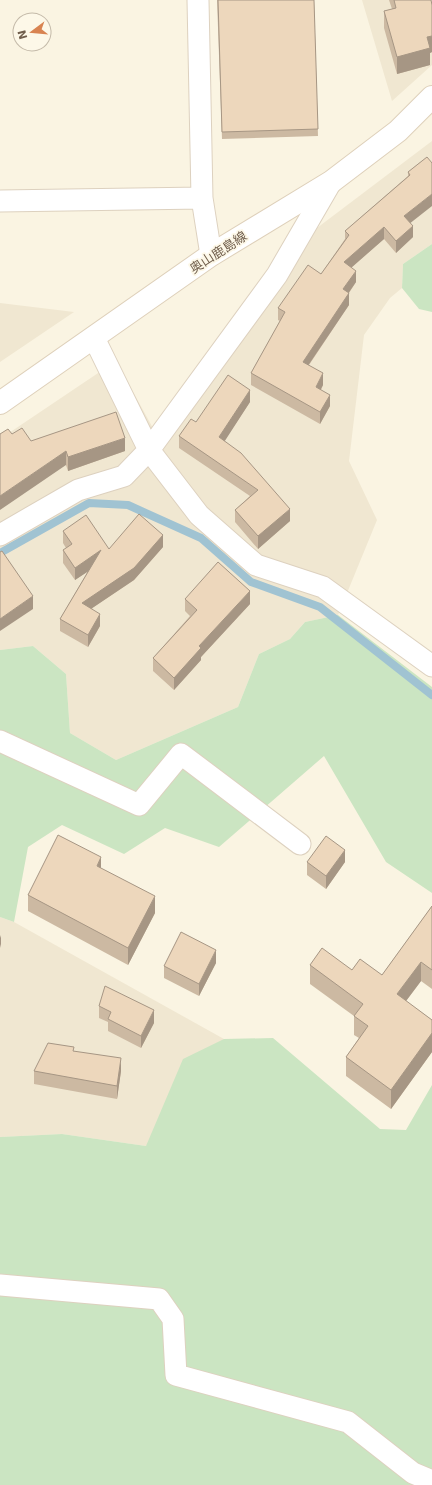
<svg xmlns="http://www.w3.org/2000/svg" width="432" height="1485" viewBox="0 0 432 1485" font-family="'DejaVu Sans','Noto Sans JP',sans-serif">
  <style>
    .residential { fill: #f0e7d1 }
    .green { fill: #cbe5c2 }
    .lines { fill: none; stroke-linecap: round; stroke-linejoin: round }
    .stream { stroke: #a0c3d2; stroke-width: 8 }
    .minor-casing { stroke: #ddd1bf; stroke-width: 23 }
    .secondary-casing { stroke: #ded0ba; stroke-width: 24 }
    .minor { stroke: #fff; stroke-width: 21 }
    .secondary { stroke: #fff; stroke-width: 22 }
    .wall { fill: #ccb9a2 }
    .shaded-wall { fill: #a69684 }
    .building { fill: #edd7bc; stroke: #a69684 }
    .labels { text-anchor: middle; stroke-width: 3.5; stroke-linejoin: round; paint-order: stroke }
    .street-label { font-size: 13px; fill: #6f5d4b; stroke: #fdf8e8 }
  </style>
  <rect width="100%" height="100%" fill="#faf4e2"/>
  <path class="residential" d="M362,0H432V65L392,101Z
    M432,141V244L403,264L402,288L390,298L364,335L349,461L377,520L338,615L305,622L290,639L259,654L238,707L116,760L70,733L66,674L33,646L0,650V439L116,361L154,430L276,259Z
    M0,303L74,312L0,362Z
    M0,917L14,922L224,1039L248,1067L146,1146L62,1134L0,1137Z"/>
  <path class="green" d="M432,244V312L419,309L402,288L403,264Z
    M338,615L432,687V893L386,862L324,756L219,847L165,828L124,854L62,825L28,847L14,922L0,917V650L33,646L66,674L70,733L116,760L238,707L259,654L290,639L305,622Z
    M273,1038L380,1129L406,1130L432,1085V1485H0V1137L62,1134L146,1146L183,1059L224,1039Z"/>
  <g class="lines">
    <path class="stream" d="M0,553L89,503L128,505L201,538L251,582L320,607L432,695"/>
    <g class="minor-casing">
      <path id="minor" d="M198,0L202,198L211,255
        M0,201L202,198
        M94,338L149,450L199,515L256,565L323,587L432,666
        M0,535L78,490L124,476L149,450L277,275L331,182
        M0,741L139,805L181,754L300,844
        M0,1285L159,1299L173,1319L176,1375L348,1422L413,1473L432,1481"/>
    </g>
    <g class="secondary-casing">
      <path id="secondary" d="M0,403L211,255L331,182L398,131L432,97"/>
    </g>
    <use href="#minor" class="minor"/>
    <use href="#secondary" class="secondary"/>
  </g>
  <path class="wall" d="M217,0H314L318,136L222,139Z
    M389,0H431L432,5V52L430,53V65L397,74L384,28V11L392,9Z
    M427,157L410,223L413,237L396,253L384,239L351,268L356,282L349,293V305L309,365L323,385L321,390L330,406L320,424L251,385V373L280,321L278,320V308L321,274L345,239V231L408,176V172Z
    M250,402L224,441L290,521L258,549L235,522V510L250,496L179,448V436L196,422Z
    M12,434L31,441L125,451L68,471L66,465Z
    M63,531L109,549L163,547L134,580L92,608L100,626L88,647L60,631V619L88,571L75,580L63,563V550L66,548L63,543Z
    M185,599L250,604L201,657V660L174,690L153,671V658L190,616L185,611Z
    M307,862H345L326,889L307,875Z
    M101,868L155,913L128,965L28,911V895Z
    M432,906V989L421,981L406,1001L432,1020V1052L391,1109L346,1076V1057L359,1038L354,1035V1016L310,984V965L352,970L382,975Z
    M216,963L199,996L164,978V966Z
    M99,1006L154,1023L141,1048L108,1031V1022L99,1018Z
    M74,1051L121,1071L117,1099L34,1084V1071Z"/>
  <path class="shaded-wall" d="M432,36V52L430,53V65L397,74V57L427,37Z
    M432,194V206L404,228V216Z
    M413,226V237L396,253V241Z
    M384,227V239L344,274V262Z
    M356,271V282L343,301V289Z
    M349,293V305L303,373V362Z
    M323,373V385L316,398V387Z
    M250,390V402L219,450V437Z
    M330,395V406L320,424V412Z
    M125,438V451L68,471V457Z
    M66,451V465L0,510V496Z
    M290,509V521L258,549V536Z
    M163,535V547L134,580L82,615V603Z
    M101,550V563L75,580V568Z
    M250,591V604L201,657V660L174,690V678L199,646Z
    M33,596V609L0,631V619Z
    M100,614V626L88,647V635Z
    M345,850V862L326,889V876Z
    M101,857V874L97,866Z
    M155,896V913L128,965V948Z
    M1,935V944L0,948V938Z
    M216,950V963L199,996V984Z
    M421,962V981L397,1013V994Z
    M154,1010V1023L141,1048V1036Z
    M432,1033V1052L391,1109V1090Z
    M121,1058V1071L117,1099V1086Z"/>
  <path class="building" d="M218,0H314L318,129L222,132Z
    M394,0H431L432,5V36L427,37L430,48L397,57L384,11L396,8Z
    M427,157L432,163V194L404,216L413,226L396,241L384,227L344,262L356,271L343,289L349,293L303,362L323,373L316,387L330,395L320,412L251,373L285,312L278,308L308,265L321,274L349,235L345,231L410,175L408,172Z
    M228,375L250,390L219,437L241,453L290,509L258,536L235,510L258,490L179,436L191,419L196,422Z
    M116,412L125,438L68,457L66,451L0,496V434L8,429L12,434L22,428L31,441Z
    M139,514L163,535L134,568L82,603L100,614L88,635L60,619L101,550L75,568L63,550L72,544L63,531L86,515L109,549Z
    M2,551L33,596L0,619V552Z
    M218,562L250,591L199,646L201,648L174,678L153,658L197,610L185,599Z
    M58,835L101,857L97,866L155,896L128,948L28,895Z
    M326,836L345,850L326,876L307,862Z
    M432,906V970L421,962L397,994L432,1020V1033L391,1090L346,1057L368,1026L354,1016L363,1004L310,965L322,948L352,970L360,959L382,975Z
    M181,932L216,950L199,984L164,966Z
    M105,986L154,1010L141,1036L108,1019L111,1012L99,1006Z
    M48,1043L74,1047L73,1051L121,1058L117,1086L34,1071Z"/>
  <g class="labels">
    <g class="street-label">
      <text transform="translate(218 252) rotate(-33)" y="5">奥山鹿島線</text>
    </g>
  </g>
  <g transform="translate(32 32) rotate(254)"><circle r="19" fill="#fdf8e8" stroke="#c4baa9"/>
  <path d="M0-3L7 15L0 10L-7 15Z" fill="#d98451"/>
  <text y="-6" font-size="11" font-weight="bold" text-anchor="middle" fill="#6f5d4b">N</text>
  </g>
</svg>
